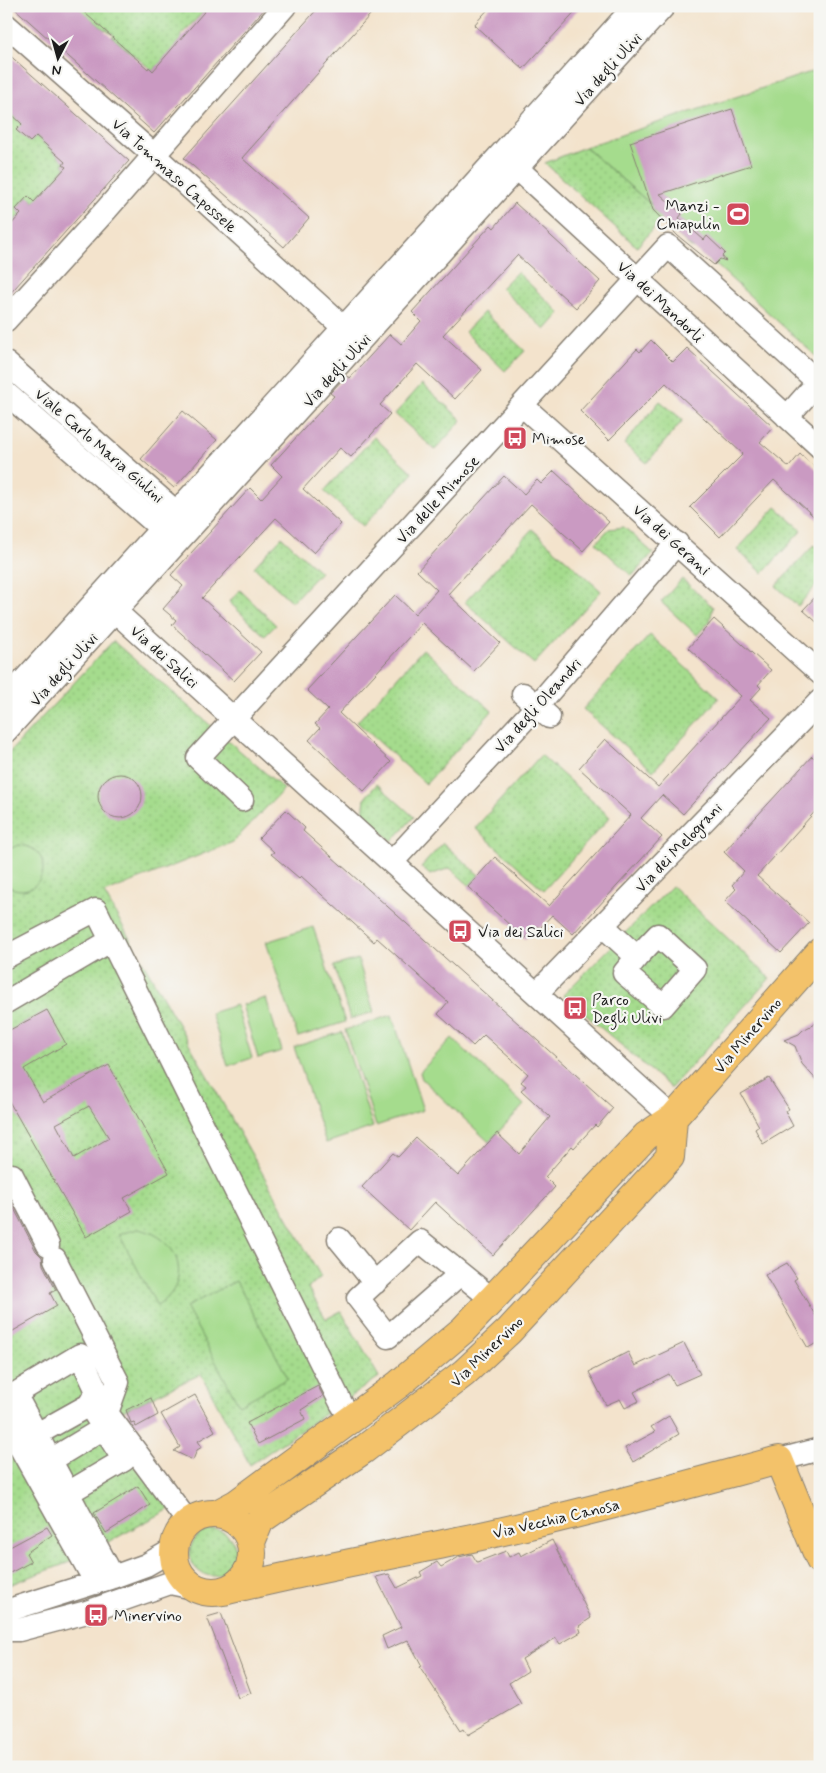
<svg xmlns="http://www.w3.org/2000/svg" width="826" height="1773" viewBox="0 0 826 1773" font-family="Mynerve,sans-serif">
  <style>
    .green { fill: url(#green-dots); stroke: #607c54 }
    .pitch { fill: #a5dc8d; stroke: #607c54 }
    .building { fill: #ca9ac2; fill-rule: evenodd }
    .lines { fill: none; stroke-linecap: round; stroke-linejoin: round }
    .minor-casing { stroke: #888074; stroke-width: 25 }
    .major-casing { stroke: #888074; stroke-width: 30 }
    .minor { stroke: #fff; stroke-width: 22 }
    .major { stroke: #f3c26a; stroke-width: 28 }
    .labels { text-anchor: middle; stroke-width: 4.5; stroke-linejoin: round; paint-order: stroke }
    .street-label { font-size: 16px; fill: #1c1c1c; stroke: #f6f6f2 }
    .poi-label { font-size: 16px; fill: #1c1c1c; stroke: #f6f6f2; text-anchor: start }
  </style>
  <defs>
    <pattern id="green-dots" width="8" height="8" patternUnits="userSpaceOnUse" patternTransform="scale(1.25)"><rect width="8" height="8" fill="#a5dc8d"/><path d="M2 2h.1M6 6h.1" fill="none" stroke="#8dbc79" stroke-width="1.8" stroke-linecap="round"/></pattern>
  </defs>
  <rect width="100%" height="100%" fill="#f6f6f2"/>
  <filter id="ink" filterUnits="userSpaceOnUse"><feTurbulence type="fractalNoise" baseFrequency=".02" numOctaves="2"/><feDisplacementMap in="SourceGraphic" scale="10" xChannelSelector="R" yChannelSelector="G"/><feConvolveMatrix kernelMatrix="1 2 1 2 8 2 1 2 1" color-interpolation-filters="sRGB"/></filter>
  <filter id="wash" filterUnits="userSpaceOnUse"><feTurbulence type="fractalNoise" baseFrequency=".0096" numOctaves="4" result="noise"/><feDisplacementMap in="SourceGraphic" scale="20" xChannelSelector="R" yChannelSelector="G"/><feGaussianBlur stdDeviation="1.12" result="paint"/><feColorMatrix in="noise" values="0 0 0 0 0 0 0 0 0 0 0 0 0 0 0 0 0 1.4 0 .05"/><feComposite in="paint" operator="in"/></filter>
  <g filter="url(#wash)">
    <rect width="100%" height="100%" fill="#f3e3cc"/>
    <path class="green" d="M75,6H209L180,36L182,38L153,71L112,37L114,35L106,29L105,30Z
      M6,109L22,124L17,130L30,142L36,136L65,162L63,165L66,167L34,202L28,196L16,209L21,214L6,230Z
      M585,147L655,208L662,218L637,247L545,163Z
      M517,272L560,313L545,330L501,288Z
      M484,312L525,351L505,371L465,332Z
      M422,384L462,420L435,450L395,414Z
      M660,401L683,420L647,463L624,444Z
      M374,437L413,473L363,526L324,491Z
      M776,507L802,530L763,573L737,550Z
      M624,527L653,553L632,576L596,543L609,529Z
      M532,529L601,591L534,664L465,602Z
      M282,537L320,572L292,602L254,567Z
      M814,545L820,551V581L798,606L776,586Z
      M682,579L713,607L710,621L697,635L661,602Z
      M240,590L276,625L265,636L229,602Z
      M650,635L719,698L653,771L583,709Z
      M113,641L284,789L233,842L104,893L321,1277L308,1288L326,1319L341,1311L379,1377L250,1465L201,1374L114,1415L181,1503L75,1560L6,1586V756Z
      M423,649L492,711L426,784L357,722Z
      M541,755L610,817L544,890L475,828Z
      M377,784L414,817L392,841L363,815L365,798Z
      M443,843L479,875L470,886L450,868L430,875L421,867Z
      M672,886L770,978L671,1088L563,995Z
      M190 1553a23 23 0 1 1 46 0a23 23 0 1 1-46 0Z"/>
    <path class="pitch" d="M820,69V360L715,264L714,265L696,249L692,248L672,230L671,226L653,210L654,207L585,147Z
      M19,845C62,849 41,907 6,885V850Z
      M313,927L345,1022L298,1037L266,942Z
      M358,959L374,1012L350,1019L334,966Z
      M266,998L282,1051L258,1058L242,1005Z
      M236,1005L252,1058L228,1066L211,1013Z
      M392,1015L423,1110L376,1126L345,1030Z
      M342,1032L373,1127L326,1143L294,1047Z
      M452,1038L524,1105L489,1142L422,1079L420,1072Z
      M138,1229C179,1236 195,1282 157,1306L119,1234Z
      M236,1281L288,1378L239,1405L186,1307Z"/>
    <g id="blocks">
      <path class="building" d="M12,6H77L148,69L149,67L153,71L209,6H267L154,133Z
        M320,6H378L242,158L309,218L284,247L184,158Z
        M491,6H581L523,69L474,25Z
        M6,52L129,161L6,298V230L21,214L16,209L28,196L34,202L66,167L63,165L65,162L36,136L30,142L16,130L22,124L6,109Z
        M732,109L751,165L660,194L682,214L679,218L704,240L707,236L725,253L722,256L726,261L720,259L714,265L678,236L653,210L630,142Z
        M515,203L600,281L576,308L517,255L443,335L482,370L455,399L417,364L380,405L390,414L351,457L340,448L303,489L341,524L314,553L276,518L202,598L261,652L234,681L172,625L176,620L163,609L183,586L171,575L250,488L261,499L282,476L271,465L334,396L330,393L346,376L350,378L390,334L401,344L421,321L412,312L491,225L494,228Z
        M651,340L673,362L687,348L773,427L760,442L789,467L800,454L820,472V522L774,480L720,537L690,507L743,454L666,383L609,440L580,411L637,349L640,352Z
        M183,411L217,440L174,488L141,459Z
        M554,471L609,522L583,551L531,504L448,594L500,643L474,671L422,623L339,713L391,762L364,791L309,740L320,728L315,724L328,710L307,690L395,595L415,614L437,590L417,571L504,476L524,494L537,480L541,484Z
        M820,592V625L803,610Z
        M714,619L771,670L758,685L761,688L750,700L771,718L683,814L662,795L641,818L662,837L573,934L552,915L540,928L537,926L525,939L468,887L495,857L549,906L631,815L579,768L605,739L658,787L741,696L688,648Z
        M812,756L820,763V806L757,876L809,923L781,953L725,901L736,889L732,885L744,871L724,852Z
        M98 796a22 22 0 1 1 44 0a22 22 0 1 1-44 0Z
        M286,810L305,828L303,831L613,1108L597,1127L595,1125L574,1148L572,1146L545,1177L555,1187L493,1255L435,1202L409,1230L362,1187L393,1153L398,1157L416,1138L458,1176L497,1133L519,1154L550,1117L521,1090L526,1086L521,1082L528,1074L484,1035L473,1046L438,1014L448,1002L377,938L374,942L301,876L299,878L271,854L274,852L259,838Z
        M47,1010L66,1044L24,1069L43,1102L109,1065L169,1173L124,1198L132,1211L86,1237L6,1096V1032ZM89,1106L109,1138L74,1158L56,1124Z
        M820,1021V1084L802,1064L795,1046L784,1040L799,1034L803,1030Z
        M769,1078L789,1109L785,1111L793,1126L763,1144L755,1129L759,1126L741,1094Z
        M6,1193L36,1251L42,1257L43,1265L56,1290L50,1293L57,1306L6,1335Z
        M787,1263L797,1278L794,1280L820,1323V1341L808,1348L765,1275Z
        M684,1343L700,1374L675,1385L669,1374L634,1392L639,1401L625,1408L620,1399L606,1405L589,1372L628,1352L635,1366Z
        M318,1386L323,1396L301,1410L305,1419L258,1444L247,1423Z
        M195,1395L215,1431L198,1441L202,1447L197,1450L193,1460L174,1451L180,1447L161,1414Z
        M151,1398L158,1415L136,1427L134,1422L131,1423L126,1410Z
        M669,1416L679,1434L633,1462L625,1448L655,1432L651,1427Z
        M138,1486L150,1505L106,1533L94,1513Z
        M47,1527L52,1535L26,1553L31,1562L6,1575V1549Z
        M552,1540L591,1618L579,1626L581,1632L560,1644L556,1638L522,1659L528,1671L509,1683L521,1704L468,1735L464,1728L461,1730L420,1667L422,1666L408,1640L387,1649L382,1636L401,1627L376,1577L389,1574L397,1588L422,1576L420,1572L437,1562L441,1567L459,1557L472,1554L477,1562L506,1551L509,1557L519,1552L521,1556Z
        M221,1613L251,1693L238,1698L207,1617Z"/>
    </g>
  </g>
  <g filter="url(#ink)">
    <use href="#blocks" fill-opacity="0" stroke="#888074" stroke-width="1"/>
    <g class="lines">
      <g class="minor-casing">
        <path id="minor" d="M6,25L154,155L343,327
          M507,159L820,447
          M6,320L106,210L285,6
          M6,363L186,521
          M6,393L171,537
          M523,406L820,673
          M787,417L818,382
          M104,601L673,1118
          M523,694L549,717
          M6,700L635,6
          M6,731L664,6
          M242,800L198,758L668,246L820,384
          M392,862L537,706L677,543
          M603,926L637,957L624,973L663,1006L695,969L658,935L637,957
          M6,957L96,910L341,1403L351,1419
          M537,993L820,701
          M6,1002L110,941
          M12,1175L48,1245
          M339,1239L375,1283
          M55,1259L118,1382L107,1413L188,1522
          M460,1274L388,1337L358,1298L420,1241L492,1299
          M6,1422L96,1583
          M37,1434L89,1405
          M51,1460L104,1428
          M779,1460L820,1449
          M68,1493L15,1394L80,1355L97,1391L89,1405L124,1460L68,1493L113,1577
          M6,1611L113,1577L146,1565L174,1549
          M6,1630H19L87,1612L170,1583L194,1588"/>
      </g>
      <g class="major-casing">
        <path id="major" d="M174 1553a39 39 0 1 1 78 0a39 39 0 1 1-78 0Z
          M217,1514L236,1504L399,1384L463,1330L646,1136L673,1118L820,952
          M251,1542L260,1520L363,1450L464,1373L509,1331L670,1157L673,1118
          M224,1591C300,1572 377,1558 453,1542C563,1519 671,1489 779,1460L820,1560"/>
      </g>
      <use href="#minor" class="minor"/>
      <use href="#major" class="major"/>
    </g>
  </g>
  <defs>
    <g id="stadium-square" transform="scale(1.25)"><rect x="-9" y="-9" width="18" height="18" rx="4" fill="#d1495b" stroke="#f6f6f2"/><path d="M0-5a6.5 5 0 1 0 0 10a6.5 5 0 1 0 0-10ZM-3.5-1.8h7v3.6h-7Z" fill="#fff"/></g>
    <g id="bus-square" transform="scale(1.25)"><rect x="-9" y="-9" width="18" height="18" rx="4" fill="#d1495b" stroke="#f6f6f2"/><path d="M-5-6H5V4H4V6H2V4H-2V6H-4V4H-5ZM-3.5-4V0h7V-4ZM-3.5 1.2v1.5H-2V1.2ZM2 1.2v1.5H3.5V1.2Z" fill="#fff"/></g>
  </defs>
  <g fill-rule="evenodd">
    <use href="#stadium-square" x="738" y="214"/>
    <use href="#bus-square" x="515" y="438"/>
    <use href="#bus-square" x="460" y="931"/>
    <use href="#bus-square" x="575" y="1008"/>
    <use href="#bus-square" x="96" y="1615"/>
  </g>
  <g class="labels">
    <g class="street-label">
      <text transform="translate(607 69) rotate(-48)" y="6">Via degli Ulivi</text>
      <text transform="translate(175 175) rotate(42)" y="6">Via Tommaso Capossele</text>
      <text transform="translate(661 301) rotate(43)" y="6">Via dei Mandorli</text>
      <text transform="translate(336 370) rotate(-48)" y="6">Via degli Ulivi</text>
      <text transform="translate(100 445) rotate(41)" y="6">Viale Carlo Maria Giulini</text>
      <text transform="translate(437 499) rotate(-47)" y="6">Via delle Mimose</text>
      <text transform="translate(672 539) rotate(42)" y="6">Via dei Gerani</text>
      <text transform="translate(165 656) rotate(42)" y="6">Via dei Salici</text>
      <text transform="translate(63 669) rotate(-48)" y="6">Via degli Ulivi</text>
      <text transform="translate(537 705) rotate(-48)" y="6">Via degli Oleandri</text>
      <text transform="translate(678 847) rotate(-46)" y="6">Via dei Melograni</text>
      <text transform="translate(747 1035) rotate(-49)" y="6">Via Minervino</text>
      <text transform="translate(486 1351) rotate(-44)" y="6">Via Minervino</text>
      <text transform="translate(556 1518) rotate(-13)" y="6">Via Vecchia Canosa</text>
    </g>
    <g class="poi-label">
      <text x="720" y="211" text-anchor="end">Manzi -<tspan x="720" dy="18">Chiapulin</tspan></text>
      <text x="532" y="444">Mimose</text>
      <text x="478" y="937">Via dei Salici</text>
      <text x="592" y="1005">Parco<tspan x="592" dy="18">Degli Ulivi</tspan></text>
      <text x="114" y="1621">Minervino</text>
    </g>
  </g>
  <rect width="826" height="1773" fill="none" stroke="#f6f6f2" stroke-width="25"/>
  <g transform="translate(58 58) rotate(186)" stroke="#f6f6f2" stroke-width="4" paint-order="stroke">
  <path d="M0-4L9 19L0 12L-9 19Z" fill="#1c1c1c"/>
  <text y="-8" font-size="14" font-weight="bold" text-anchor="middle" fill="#1c1c1c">N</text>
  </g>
</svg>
